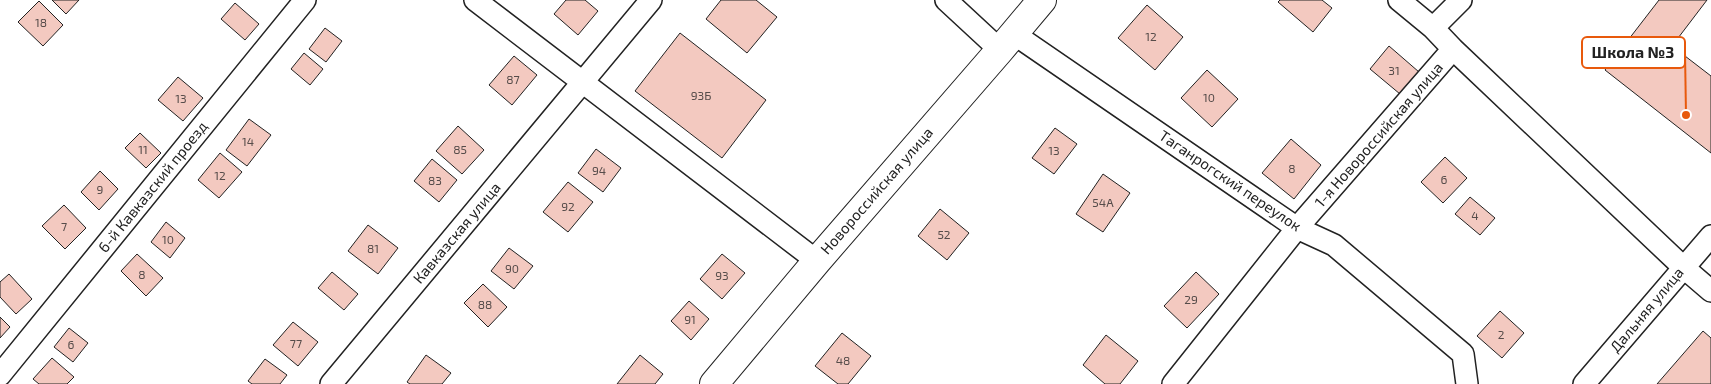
<svg xmlns="http://www.w3.org/2000/svg" width="1711" height="384" viewBox="0 0 1711 384" font-family="'Exo 2',sans-serif">
  <style>
    .building { fill: #f3c9c0; stroke: #222 }
    .lines { fill: none; stroke-linecap: round; stroke-linejoin: round }
    .street-casing { stroke: #222; stroke-width: 24 }
    .secondary-casing { stroke: #222; stroke-width: 30 }
    .street { stroke: #fff; stroke-width: 21 }
    .secondary { stroke: #fff; stroke-width: 28 }
    .labels { text-anchor: middle; stroke-width: 4; stroke-linejoin: round; paint-order: stroke }
    .number-label { font-size: 12px; fill: #564c4a }
    .street-label { font-size: 15px; fill: #222; stroke: #fff }
    .leader { fill: none; stroke: #e8590c; stroke-width: 2 }
    .callout-dot { fill: #e8590c; stroke: #fff; stroke-width: 2 }
    .callout { fill: #fff; stroke: #e8590c; stroke-width: 2 }
    .callout-label { font-size: 16px; text-anchor: middle; font-weight: bold; fill: #222 }
  </style>
  <rect width="100%" height="100%" fill="#fff"/>
  <path class="building" d="M52,0H79L66,14Z
    M566,0H585L598,11L578,35L554,14Z
    M721,0H756L777,17L747,53L706,19Z
    M1280,0H1322L1332,8L1313,32L1278,2Z
    M1659,0H1707L1672,46L1711,76V153L1605,70Z
    M39,1L63,25L43,46L18,22Z
    M235,3L259,24L245,40L221,19Z
    M1147,5L1183,37L1155,70L1118,38Z
    M325,28L342,41L326,62L309,49Z
    M680,33L766,100L722,158L635,91Z
    M1389,46L1419,72L1400,94L1370,69Z
    M304,53L323,69L310,85L291,69Z
    M514,56L537,75L512,105L489,85Z
    M1207,70L1238,99L1212,127L1181,98Z
    M178,77L203,98L183,121L158,100Z
    M249,119L271,135L247,166L226,150Z
    M458,126L484,150L462,174L436,151Z
    M1055,128L1077,144L1054,174L1032,158Z
    M140,133L161,153L146,168L125,148Z
    M1291,139L1321,165L1294,199L1262,173Z
    M596,149L621,168L603,192L578,173Z
    M220,153L242,172L219,198L198,180Z
    M1445,157L1467,178L1443,203L1421,182Z
    M432,159L457,180L439,202L414,181Z
    M100,171L118,189L99,210L81,192Z
    M1103,174L1130,193L1103,232L1076,214Z
    M568,182L593,202L568,232L543,212Z
    M1470,197L1495,218L1480,235L1455,214Z
    M64,205L86,228L65,249L42,226Z
    M940,209L969,233L947,260L918,236Z
    M166,222L185,238L170,258L151,242Z
    M368,225L398,248L378,274L348,251Z
    M509,248L533,266L514,289L491,271Z
    M137,254L163,278L146,296L121,271Z
    M722,254L745,273L722,299L700,279Z
    M332,272L358,294L344,310L318,288Z
    M1196,272L1219,294L1187,328L1164,306Z
    M9,274L32,299L16,314L0,297V282Z
    M483,284L507,307L488,327L464,303Z
    M689,301L709,319L691,340L671,321Z
    M1500,311L1524,333L1502,358L1477,336Z
    M0,317L10,327L0,338Z
    M293,322L318,342L298,366L273,345Z
    M69,328L88,343L73,362L54,347Z
    M1703,331L1711,338V384H1657Z
    M842,333L871,356L848,384H838L815,366Z
    M1106,335L1138,361L1120,384H1105L1083,365Z
    M426,355L451,373L442,384H410L407,382Z
    M640,355L663,374L655,384H617Z
    M52,358L74,377L67,384H39L33,379Z
    M265,359L287,375L280,384H252L248,381Z"/>
  <g class="lines">
    <g class="street-casing">
      <path id="street" d="M475,0L817,261
        M946,0L1000,50
        M1399,0L1433,28L1453,49L1683,267L1711,291
        M1433,28L1461,0
        M1014,34L1297,228L1334,245L1463,354L1467,384
        M0,375L305,0
        M331,384L651,0
        M1173,384L1297,228L1453,49
        M1584,384L1711,236"/>
    </g>
    <g class="secondary-casing">
      <path id="secondary" d="M714,384L817,261L1000,50L1042,0"/>
    </g>
    <use href="#street" class="street"/>
    <use href="#secondary" class="secondary"/>
  </g>
  <g class="labels">
    <g class="number-label">
      <text x="41" y="27">18</text>
      <text x="1151" y="41">12</text>
      <text x="1394" y="75">31</text>
      <text x="513" y="84">87</text>
      <text x="701" y="100">93Б</text>
      <text x="1209" y="102">10</text>
      <text x="181" y="103">13</text>
      <text x="248" y="146">14</text>
      <text x="143" y="154">11</text>
      <text x="460" y="154">85</text>
      <text x="1054" y="155">13</text>
      <text x="1292" y="173">8</text>
      <text x="599" y="175">94</text>
      <text x="220" y="180">12</text>
      <text x="1444" y="184">6</text>
      <text x="435" y="185">83</text>
      <text x="100" y="194">9</text>
      <text x="1103" y="207">54А</text>
      <text x="568" y="211">92</text>
      <text x="1475" y="220">4</text>
      <text x="64" y="231">7</text>
      <text x="944" y="239">52</text>
      <text x="168" y="244">10</text>
      <text x="373" y="253">81</text>
      <text x="512" y="273">90</text>
      <text x="142" y="279">8</text>
      <text x="722" y="280">93</text>
      <text x="1191" y="304">29</text>
      <text x="485" y="309">88</text>
      <text x="690" y="324">91</text>
      <text x="1501" y="339">2</text>
      <text x="296" y="348">77</text>
      <text x="71" y="349">6</text>
      <text x="843" y="365">48</text>
    </g>
    <g class="street-label">
      <text transform="translate(1379 135) rotate(-49)" y="5">1-я Новороссийская улица</text>
      <text transform="translate(1230 181) rotate(34)" y="5">Таганрогский переулок</text>
      <text transform="translate(153 187) rotate(-51)" y="5">6-й Кавказский проезд</text>
      <text transform="translate(877 191) rotate(-49)" y="5">Новороссийская улица</text>
      <text transform="translate(457 233) rotate(-50)" y="5">Кавказская улица</text>
      <text transform="translate(1647 310) rotate(-50)" y="5">Дальняя улица</text>
    </g>
  </g>
  <path class="leader" d="M1686 115L1685 52"/>
  <circle class="callout-dot" cx="1686" cy="115" r="5"/>
  <rect class="callout" x="1582" y="37" width="103" height="31" rx="5"/>
  <g class="callout-label">
    <text x="1633" y="58">Школа №3</text>
  </g>
</svg>
